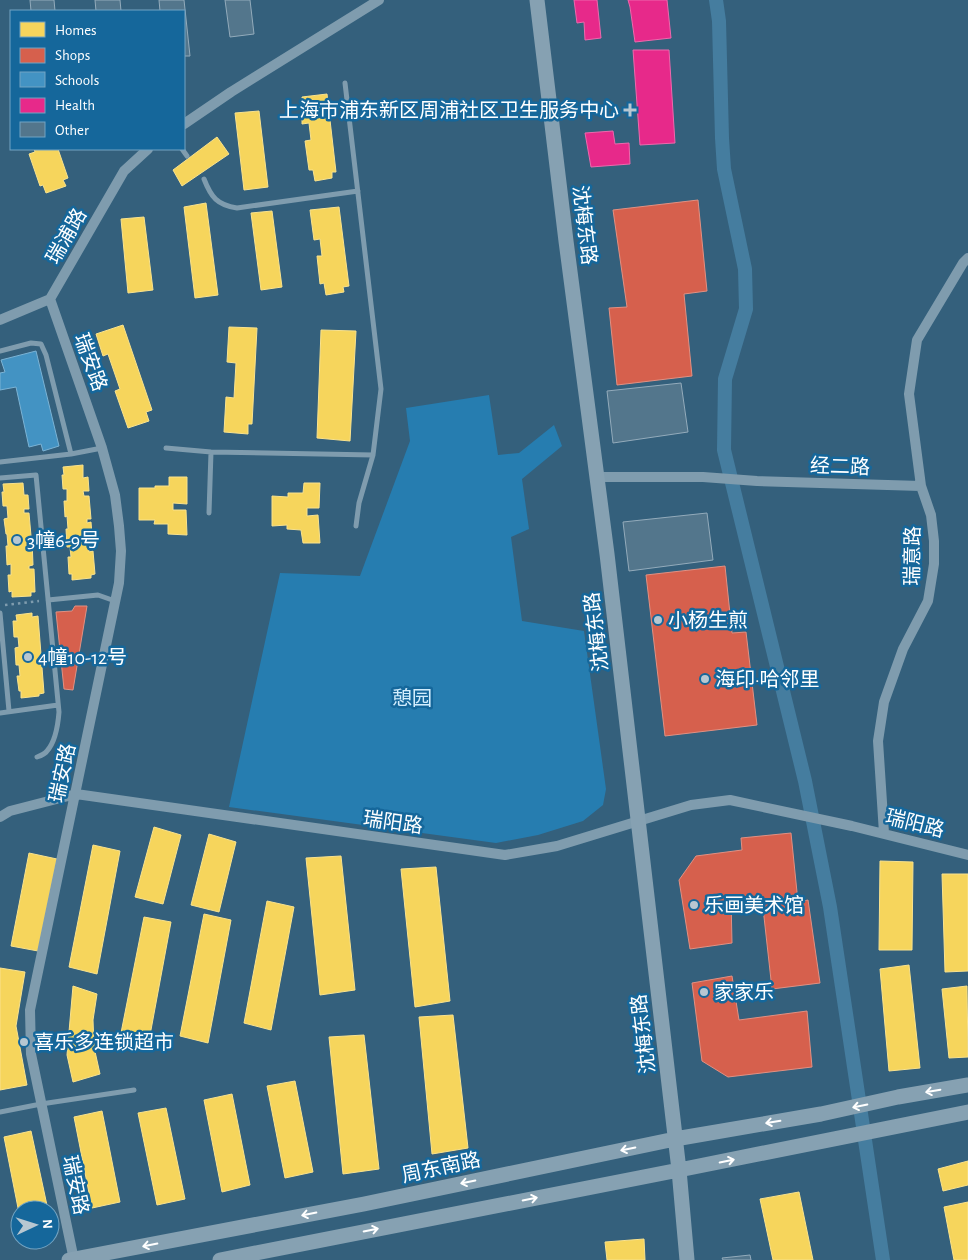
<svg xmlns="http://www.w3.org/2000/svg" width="968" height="1260" viewBox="0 0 968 1260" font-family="'Alegreya Sans','Noto Sans SC',sans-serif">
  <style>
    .green { fill: #267db0 }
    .homes { fill: #f6d55c; stroke: #f9e28d }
    .shops { fill: #d6604d; stroke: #e29082 }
    .schools { fill: #4393c3; stroke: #7bb3d5 }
    .health { fill: #e7298a; stroke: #ee69ad }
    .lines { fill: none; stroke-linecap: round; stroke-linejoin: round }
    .canal { stroke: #457d9f; stroke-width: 14 }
    .building { fill: #53768c; stroke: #93abbb }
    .path { stroke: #7f9cae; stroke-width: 2.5; stroke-dasharray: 2.5 4; stroke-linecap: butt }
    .lane { stroke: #7f9cae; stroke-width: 5 }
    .street { stroke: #7f9cae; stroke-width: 10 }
    .secondary { stroke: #86a1b2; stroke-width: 15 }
    .oneway { stroke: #fff }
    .poi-dot { fill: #b8c7d1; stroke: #15679b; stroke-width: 2 }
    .labels { text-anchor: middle; stroke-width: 5; stroke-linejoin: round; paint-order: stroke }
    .poi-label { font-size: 20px; fill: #fff; stroke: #15679b; text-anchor: start }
    .street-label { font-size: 20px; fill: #fff; stroke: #15679b }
    .park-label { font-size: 20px; fill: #d2edfd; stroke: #15679b }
  </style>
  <rect width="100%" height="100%" fill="#34607c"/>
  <path class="green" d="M489,395L498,455L519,453L554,425L562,446L522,479L529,529L511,537L522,621L584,631L606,789L603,805L583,821L538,835L496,843L229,807L280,573L360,576L410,441L406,408Z"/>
  <path class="homes" d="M327,94L336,172H332V178L315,181L313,170H309L305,141L311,140L309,123L302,124V97Z
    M259,111L268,187L244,190L235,113Z
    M217,137L229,154L182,186L173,170Z
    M34,149H58L68,178L63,180L66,186L46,193L43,185L40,186L29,154L35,152Z
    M206,203L218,295L195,298L184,207Z
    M339,207L349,286L343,287L344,292L326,295L324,283L320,284L317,256H322L320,239L314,240L310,210Z
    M272,211L282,287L261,290L251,213Z
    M144,217L153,290L128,293L121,219Z
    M123,325L152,410L146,412L149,421L128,428L115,391L120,389L108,354L103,356L96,334Z
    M229,327L257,328L252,424H248V434L224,432L226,397L234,398L236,363L227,362Z
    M321,330L356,331L350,441L317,438Z
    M83,465V478L88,477L89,491H83L84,496H89L91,519H87V523L91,522L93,548H89V552L93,551L95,574L91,575V578L72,580V574H69L68,557H71L70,547H67L66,529H68L67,516L65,517L64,501H67V489H63L62,475H64L63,467Z
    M169,477H187V504L173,503V510H186L187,535L168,534V524H154L155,520H139V488H155V486H169Z
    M23,483L24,495H28L29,509H24V513H29L31,536L27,537V540H32L33,565L29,566V569H34L35,592H31V596L12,597V591L9,592L8,575H11V564L7,565L6,546H8L7,534H6L4,519L8,518L7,506H3L2,492H4L3,484Z
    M304,483H320L319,508H307V516L318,515L320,543H303L301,530L287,529V525L272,526V496L288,497V493H303Z
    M32,613V617L38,616L44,693L39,694V696L21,698V691H19L17,676H20L19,665H16L15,648L19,647L18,637H14L13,621H17L16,615Z
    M154,827L181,835L163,904L135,897Z
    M209,834L236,842L219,912L191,905Z
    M93,845L120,851L97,974L69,967Z
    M29,853L57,859L38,951L11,946Z
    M341,856L355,990L320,995L306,858Z
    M880,861L913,862L912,950H879Z
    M436,867L450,1001L415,1007L401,869Z
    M942,874H968V971L945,972Z
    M267,901L294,907L271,1030L244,1023Z
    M204,914L231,920L208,1043L180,1036Z
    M144,917L171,922L148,1046L120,1038Z
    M909,965L920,1068L889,1071L880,969Z
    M0,968L25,972L16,1026L27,1085L0,1090Z
    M73,986L97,994L93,1020L94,1047L100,1074L73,1082L67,1055Z
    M967,986L968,1057L949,1058L942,989Z
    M453,1015L468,1148L432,1154L419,1017Z
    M364,1035L379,1169L343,1174L329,1037Z
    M295,1081L313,1172L285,1178L267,1086Z
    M232,1094L250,1185L222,1192L204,1100Z
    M166,1108L185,1199L157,1205L138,1113Z
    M102,1111L120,1202L92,1208L74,1117Z
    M31,1131L48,1210H20V1218L4,1137Z
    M968,1161V1185L943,1191L938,1169Z
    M799,1192L813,1260H773L760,1199Z
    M968,1202V1260H954L944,1207Z
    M644,1239L645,1260H607L605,1242Z"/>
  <path class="shops" d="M698,200L707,291L684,294L692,376L617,385L609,308L627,307L613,210Z
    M725,566L732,633L746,632L757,725L665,736L646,575Z
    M75,606H87L73,690L64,689L56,612L72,611Z
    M791,833L798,902L808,900L820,983L772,989L763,908L754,910L753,896L731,899L732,943L690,949L679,880L696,856L742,850L741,838Z
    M732,976L739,1020L807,1011L812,1067L728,1077L702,1061L692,983Z"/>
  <path class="schools" d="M36,351L59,446L43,451L41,444L29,447L16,387L0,390V373L5,372L1,360Z"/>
  <path class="health" d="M574,0H597L601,38L585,40L584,22L577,23Z
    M628,0H667L671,38L635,42L630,7Z
    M633,50H669L675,143L640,145Z
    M613,131L615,144L629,143L630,164L591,167L585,133Z"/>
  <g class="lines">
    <path class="canal" d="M716,0L719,21L722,138L724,169L745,269L746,309L725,379L724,450L805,781L830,907L883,1260"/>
  </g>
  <path class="building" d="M30,0H54L55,11H31Z
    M95,0H120L121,11H96Z
    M159,0H184L190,56H184V11H160Z
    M225,0H250L254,34L230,37Z
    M681,383L688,432L613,443L607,391Z
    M707,513L713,560L629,571L623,522Z
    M750,1255L751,1260H723L722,1258Z"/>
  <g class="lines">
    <path class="path" d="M5,605L39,601"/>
    <path class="lane" d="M182,149L187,156
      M204,179C211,197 217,205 237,208L358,191
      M0,351L31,343L41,344L46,355L71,454
      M166,448L211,452L373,455L381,389L345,83
      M0,462L71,454L102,448
      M0,478L36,475L59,712C58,725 56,741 47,751C45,754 40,756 37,757
      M209,513L211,452
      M356,526L359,503L373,455
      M48,600L98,595L115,601
      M0,613L9,711
      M0,713L58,705
      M0,1112L41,1104L134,1090"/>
    <path class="street" d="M184,124L231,92L379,0
      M50,299L102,448L115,495L119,526L121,551L119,583L30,1010L31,1054L74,1260
      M0,320L50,299L124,171L148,149
      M597,477H703L757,481L921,486
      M0,817L10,811L76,794L505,855L557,846L691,805L730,800L852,826L968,855
      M884,833L878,741L884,702L903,649L928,601L934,564V541L931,515L921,486L909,394L917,340L963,263L968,258"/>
    <path class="secondary" d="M537,0L566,241L607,554L679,1170L687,1260
      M69,1260L364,1204L675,1139L821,1114L898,1097L968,1085
      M220,1260L679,1170L968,1112"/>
  </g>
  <defs><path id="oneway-shaft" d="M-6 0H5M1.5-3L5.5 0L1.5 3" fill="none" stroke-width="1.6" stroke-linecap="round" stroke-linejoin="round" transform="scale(1.25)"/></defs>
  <g class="oneway">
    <use href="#oneway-shaft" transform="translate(933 1091) rotate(170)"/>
    <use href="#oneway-shaft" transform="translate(860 1106) rotate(168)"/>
    <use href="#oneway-shaft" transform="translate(773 1122) rotate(171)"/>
    <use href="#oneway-shaft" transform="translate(628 1149) rotate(168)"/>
    <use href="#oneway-shaft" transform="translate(727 1161) rotate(-12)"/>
    <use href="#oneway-shaft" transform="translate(468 1182) rotate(168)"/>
    <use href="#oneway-shaft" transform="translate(530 1199) rotate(-11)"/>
    <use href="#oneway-shaft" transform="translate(309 1214) rotate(169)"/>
    <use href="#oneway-shaft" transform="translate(371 1230) rotate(-11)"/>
    <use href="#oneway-shaft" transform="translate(150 1245) rotate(169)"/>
  </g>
  <g class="poi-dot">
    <path d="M627.5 102.5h5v5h5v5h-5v5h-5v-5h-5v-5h5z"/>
    <circle cx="17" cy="540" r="5"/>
    <circle cx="658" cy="620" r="5"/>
    <circle cx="28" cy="657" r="5"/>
    <circle cx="705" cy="679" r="5"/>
    <circle cx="694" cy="905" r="5"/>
    <circle cx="704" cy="992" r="5"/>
    <circle cx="24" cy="1042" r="5"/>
  </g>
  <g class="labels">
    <g class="poi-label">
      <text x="619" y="117" text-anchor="end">上海市浦东新区周浦社区卫生服务中心</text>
      <text x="27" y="547">3幢6-9号</text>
      <text x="668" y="627">小杨生煎</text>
      <text x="38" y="664">4幢10-12号</text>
      <text x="715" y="686">海印·哈邻里</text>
      <text x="704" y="912">乐画美术馆</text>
      <text x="714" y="999">家家乐</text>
      <text x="34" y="1049">喜乐多连锁超市</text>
    </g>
    <g class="street-label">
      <text transform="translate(585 225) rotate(83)" y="7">沈梅东路</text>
      <text transform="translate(66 236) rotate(-60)" y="7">瑞浦路</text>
      <text transform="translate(91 362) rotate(70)" y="7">瑞安路</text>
      <text transform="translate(840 466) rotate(2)" y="7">经二路</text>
      <text transform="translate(912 556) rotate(-89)" y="7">瑞意路</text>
      <text transform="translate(596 632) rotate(-97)" y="7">沈梅东路</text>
      <text transform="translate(62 773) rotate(-78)" y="7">瑞安路</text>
      <text transform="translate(393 822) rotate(8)" y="7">瑞阳路</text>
      <text transform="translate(915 823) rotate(14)" y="7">瑞阳路</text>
      <text transform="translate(643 1034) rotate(-97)" y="7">沈梅东路</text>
      <text transform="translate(441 1167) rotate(-12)" y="7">周东南路</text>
      <text transform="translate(76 1185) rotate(78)" y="7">瑞安路</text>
    </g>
    <g class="park-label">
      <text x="412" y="705">憩园</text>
    </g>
  </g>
  <rect x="10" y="10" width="175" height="140" fill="#15679b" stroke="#73a4c3"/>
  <rect x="20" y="22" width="25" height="15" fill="#f6d55c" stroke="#73a4c3"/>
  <text x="55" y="35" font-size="15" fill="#ffffff">Homes</text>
  <rect x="20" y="48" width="25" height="15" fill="#d6604d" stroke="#73a4c3"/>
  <text x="55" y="60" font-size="15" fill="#ffffff">Shops</text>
  <rect x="20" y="72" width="25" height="15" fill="#4393c3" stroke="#73a4c3"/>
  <text x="55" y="85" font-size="15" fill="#ffffff">Schools</text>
  <rect x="20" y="98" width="25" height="15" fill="#e7298a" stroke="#73a4c3"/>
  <text x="55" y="110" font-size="15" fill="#ffffff">Health</text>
  <rect x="20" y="122" width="25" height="15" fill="#53768c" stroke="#73a4c3"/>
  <text x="55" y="135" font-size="15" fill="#ffffff">Other</text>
  <g transform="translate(35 1225) rotate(86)"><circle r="24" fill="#15679b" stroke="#73a4c3"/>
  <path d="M0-4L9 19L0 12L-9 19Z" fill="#b8c7d1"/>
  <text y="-8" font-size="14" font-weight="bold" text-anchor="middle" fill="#ffffff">N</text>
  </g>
</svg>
